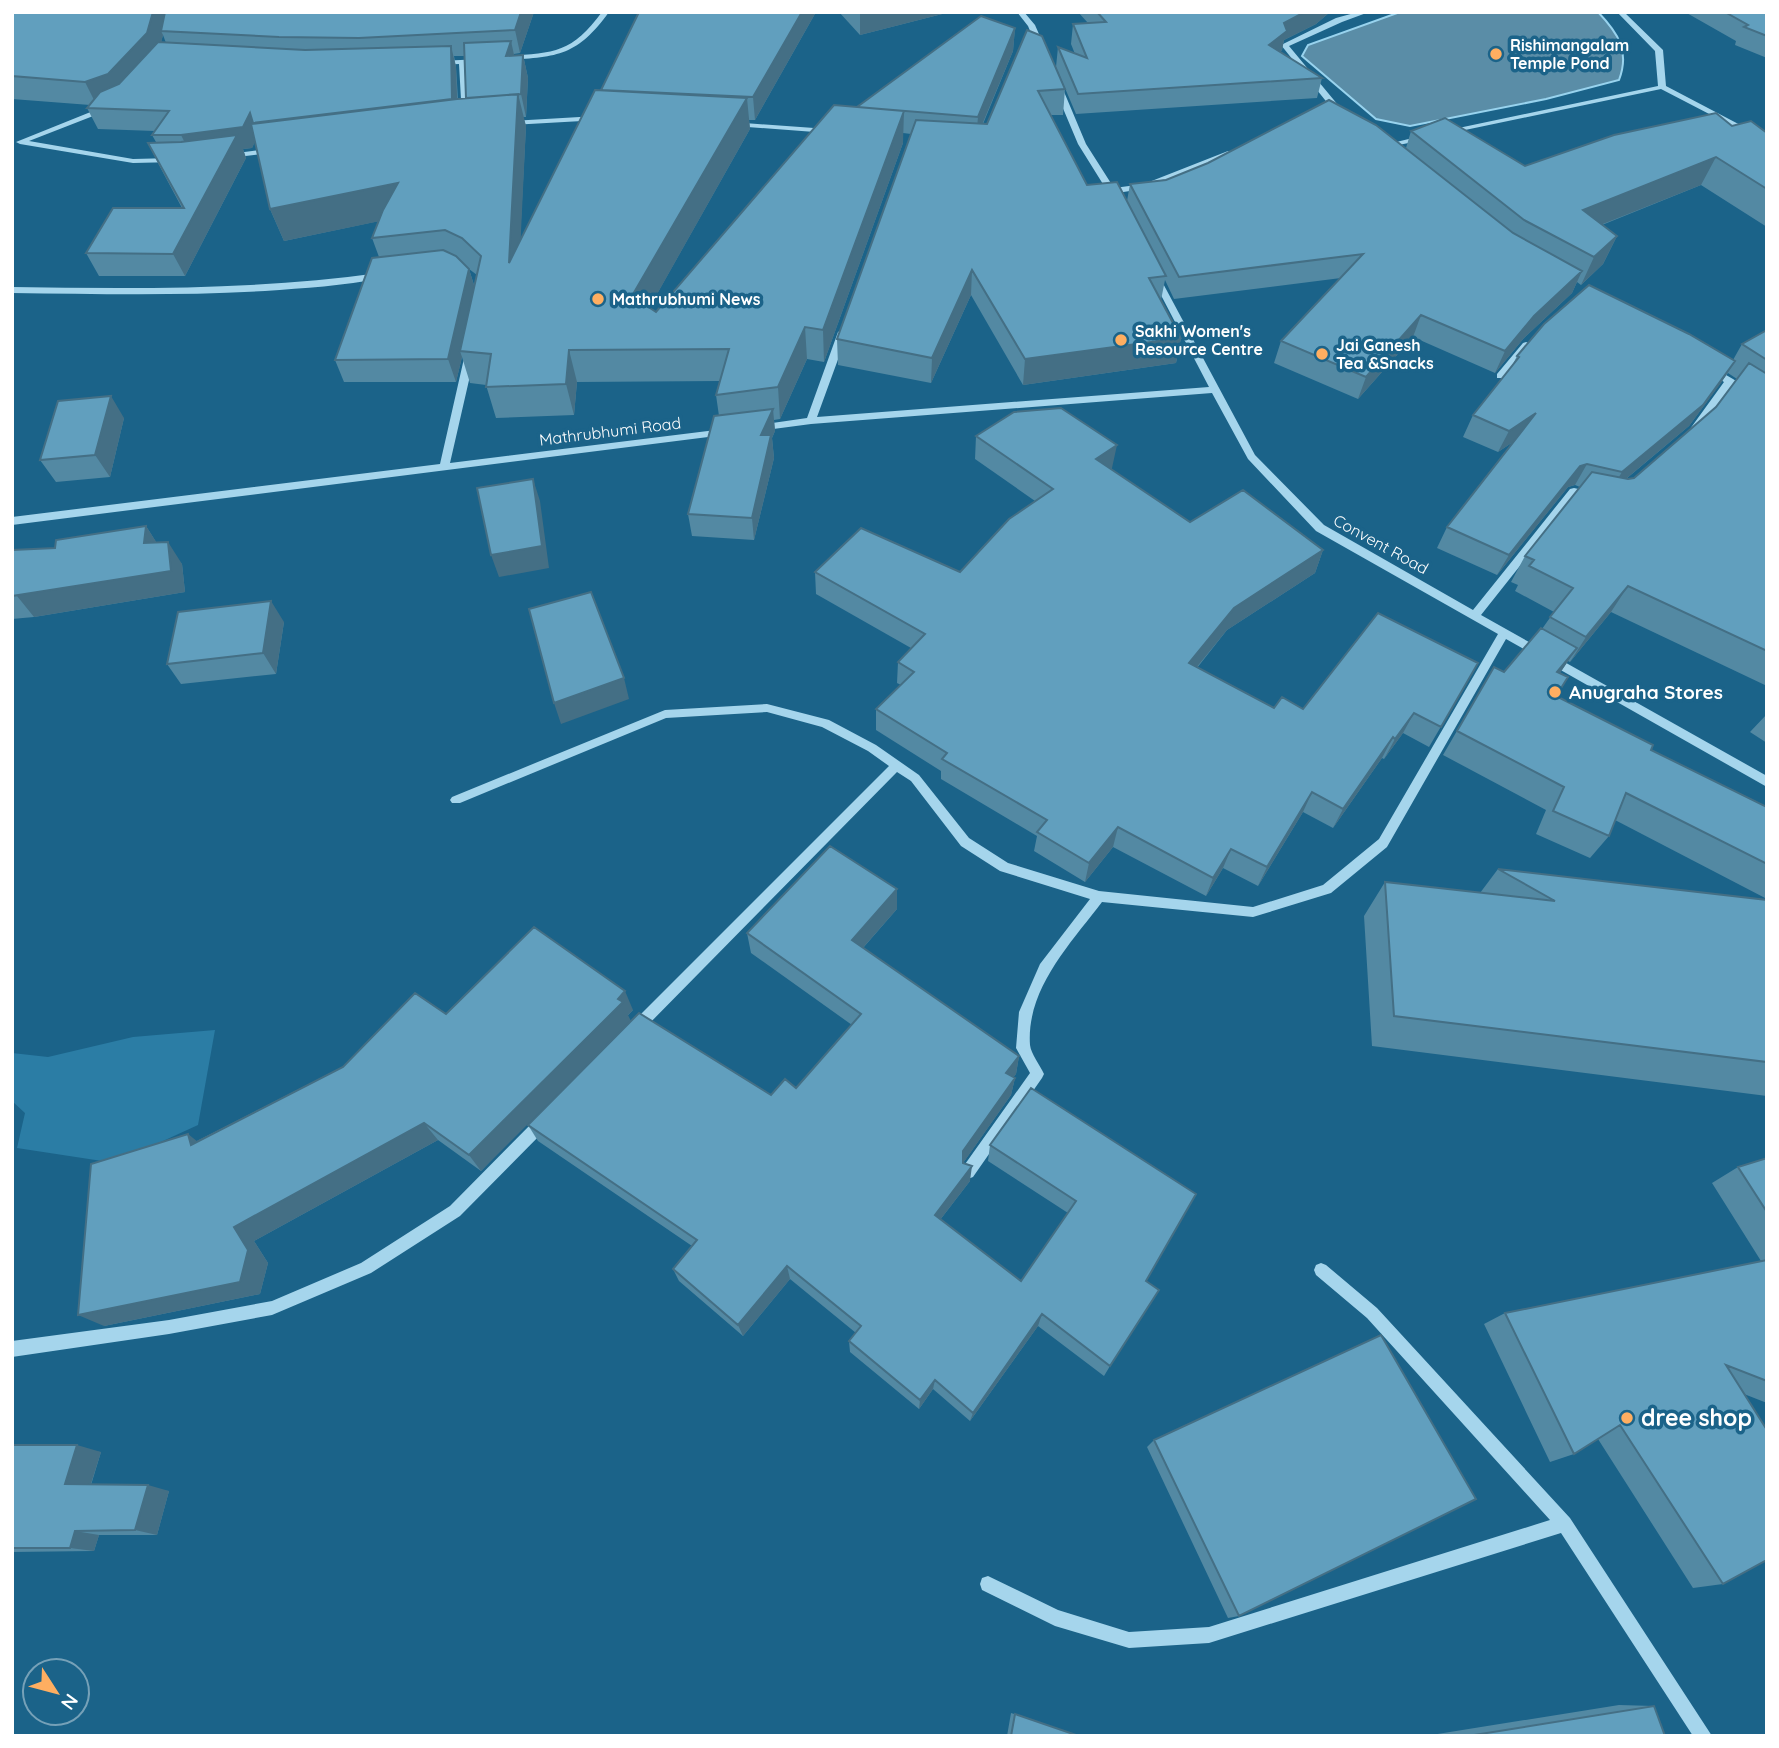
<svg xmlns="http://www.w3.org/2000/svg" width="1779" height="1748" viewBox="0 0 1779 1748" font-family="Quicksand,sans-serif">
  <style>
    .green { fill: #2b7da5 }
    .water { fill: #5a8da7; stroke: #98d3ee; stroke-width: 2 }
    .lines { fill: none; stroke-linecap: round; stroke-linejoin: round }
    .minor { fill: #a5d5ec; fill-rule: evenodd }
    .wall { fill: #5389a3; fill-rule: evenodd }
    .shaded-wall { fill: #446f85 }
    .building { fill: #619fbe; stroke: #446f85; stroke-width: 2 }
    .poi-dot { fill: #feae61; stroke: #1b6389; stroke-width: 2.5 }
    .labels { text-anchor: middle; stroke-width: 7; stroke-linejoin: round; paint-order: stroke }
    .far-poi-label { font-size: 16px; font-weight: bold; fill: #fff; stroke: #1b6389; text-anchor: start }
    .far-street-label { font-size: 16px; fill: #fff; stroke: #1b6389 }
    .poi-label { font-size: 19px; font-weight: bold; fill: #fff; stroke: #1b6389; text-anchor: start }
    .near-poi-label { font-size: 23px; font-weight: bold; fill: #fff; stroke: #1b6389; text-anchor: start }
  </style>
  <rect width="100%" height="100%" fill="#1b6389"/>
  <path class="green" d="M215,1030L198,1125L115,1163L17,1148L25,1113L12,1101V1053L48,1057L133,1037Z"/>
  <path class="water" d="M1400,12H1598C1618,33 1630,51 1619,80L1546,99L1410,126L1376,119L1302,56L1308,45Z"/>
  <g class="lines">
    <path class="minor" d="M602,12H609C577,56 558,57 506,60L502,58L506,56C554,53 572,53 602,12Z
      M1017,12H1024L1035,25L1045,48L1044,50H1038L1028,26Z
      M1358,12H1369L1342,22L1289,46L1343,111V115H1337L1281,45L1336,18Z
      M1617,12H1624L1663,50L1666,86L1767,139V144L1661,89L1446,134L1445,132L1449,130L1658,86L1655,51Z
      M481,59L485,61L484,63L467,64L469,115L462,117L459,64L440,65L436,63L440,61Z
      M1055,85L1062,87L1086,144L1114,188L1144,184L1228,151L1235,153L1149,188L1117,193V197H1111L1078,144L1054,87Z
      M103,107H106V111L29,141L133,159L173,158L177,160L176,162L133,163L20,144L16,142Z
      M597,116H600V120L511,125L507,123L511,121Z
      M731,122L828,129L832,131L828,133L734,126H731Z
      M1425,135H1428V139L1384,148L1380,146Z
      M274,148H277V152L229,158L225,156L229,154Z
      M379,273L383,276L382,278C344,286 304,288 265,291C181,296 96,294 12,293V287C135,289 257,290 379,273Z
      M1155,273L1159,276L1255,455L1324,525L1473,610L1570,489L1574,488L1596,493V497L1576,495L1481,615L1767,776V787L1506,639L1387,847L1331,893L1253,917L1102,902C1071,943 1026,989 1030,1045C1031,1054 1040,1065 1044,1074L1042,1078L973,1177L968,1179L963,1177L961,1172L963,1167L1030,1073L1016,1048L1019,1012L1040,964L1090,899L1000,871L961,846L911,781L897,772L641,1032L636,1034L631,1032L629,1028L631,1024L889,766L868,751L822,727L767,712L666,718L460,803H452L450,800L452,797L665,710L767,704L829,720L876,745L919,775L969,838L1008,863L1099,891L1253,907L1323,885L1379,839L1498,634L1316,531L1248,459L1212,393L811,424L759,431L754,428L759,425L807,418L838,332L843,329L848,332L817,417L1209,387L1151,276Z
      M1526,342L1529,343V347L1503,378H1497V374L1523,343Z
      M470,351L475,354L450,463L724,429L729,432L724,435L12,525V517L440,464L465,354Z
      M1712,367L1733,379L1767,402V410L1731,387L1696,433H1690V429L1724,382L1709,372V368Z
      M542,1116L547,1118L549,1123L547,1128L460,1216L371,1273L272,1315L169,1334L12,1357V1341L169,1320L272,1301L361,1263L450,1206L537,1118Z
      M1321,1263L1326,1265L1377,1308L1570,1518L1712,1736H1693L1561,1533L1209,1643L1129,1648L1055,1626L982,1590L980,1584L982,1578L988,1576L1058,1610L1129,1632L1209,1627L1550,1520L1367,1318L1316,1275L1314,1270L1316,1265Z"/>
  </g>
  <path class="wall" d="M12,12H534L520,53L514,54V56L523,55L528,78L526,117H523L526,126L520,240L601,90L639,12H816L755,120H749L750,129L649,308L656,312L857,107L1015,28L1013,51L983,124H987L1027,30L1065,89L1063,115H1051L1087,185L1127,201L1130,184L1406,148L1411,131L1525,166L1732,126L1767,133V227L1701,185L1602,225L1617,236L1603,264L1581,285L1577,282L1572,293L1524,338L1495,373L1413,337L1358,399L1274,363L1281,341L1341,278L1174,299L1165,280L1161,300L1181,338L1176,363L1023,385L971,295L931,383L838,365L837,339L911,134L903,133V143L824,362L807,359L780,419L774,420L775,431L772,438L774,458L754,540L692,536L688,514L719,416L716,395L720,381L577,382L574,415L496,418L486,385L470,383L462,357L456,382H344L335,360L379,257L372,238L379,221L284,241L270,209L255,141L252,148L243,149L246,158L185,276H99L86,253L182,208L159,165L148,143L156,142L152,135L155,131L98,129L87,108L90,105L12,99ZM163,35L166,43L161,42ZM454,56H464L466,98L458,99L456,67ZM469,269L477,275L474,285Z
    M839,12H950L860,35Z
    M1078,12H1330L1316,24L1284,40L1282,50L1280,52L1322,78L1317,98L1076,114L1056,67L1058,47L1075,54L1071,44L1073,24L1088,23Z
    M1685,12H1767V58L1735,45L1736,41Z
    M1767,330V686L1611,612L1570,662L1568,661L1560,673L1556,696L1651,750L1767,807V899L1615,820L1609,836L1590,858L1536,834L1546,810L1443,755L1494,667L1504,672L1542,629L1554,612L1515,591L1518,585L1511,582L1525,556L1580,487L1575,485L1568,487L1497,575L1437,548L1447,527L1513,442L1498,452L1463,437L1473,415L1512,366L1517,356L1733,360L1742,344ZM1728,373L1737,379L1716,407L1634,478L1626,479L1689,426Z
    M124,418L110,477L56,482L40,460Z
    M976,436L1112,468L1111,469L1190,522L1323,550L1315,573L1227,630L1197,668L1274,708L1303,709L1478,663L1429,747L1403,733L1384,759L1382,758L1333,828L1303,812L1258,886L1223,868L1206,896L1113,847L1085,882L1034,851L1037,836L941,779V771L876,730V709L901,685L897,683L898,662L911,648L816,594L815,572H960L1035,501L975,459Z
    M146,526L156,542L182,564L185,592L34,617L12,619V550L55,548Z
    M284,622L276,674L181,684L167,664Z
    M1767,714V743L1750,732Z
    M1498,869L1767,900V1096L1372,1046L1364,916L1385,882L1480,893Z
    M897,909L863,948L1019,1056L1016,1074L1013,1077L1015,1078L1011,1095L963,1163L970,1181L940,1220L1021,1281L1068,1213L988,1161L990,1145L1031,1088L1146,1281L1110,1366L1104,1376L1038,1326L970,1421L933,1389L919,1409L850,1352L849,1341L856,1333L790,1279L743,1336L679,1281L673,1269L692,1246L538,1141L528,1125L771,1095L796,1088L852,1025L751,953L747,933Z
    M633,1010L481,1171L438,1140L254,1241L268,1263L260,1294L104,1326L197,1141L446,1014Z
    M1767,1158V1403L1744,1394L1723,1584L1693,1588L1598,1439L1574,1454L1550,1462L1484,1324L1505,1313L1761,1261L1712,1183L1738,1167Z
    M1154,1440L1239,1616L1228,1618L1147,1447Z
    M12,1445L101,1452L91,1485L169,1491L157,1535H99L94,1551L12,1552Z
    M1619,1705L1654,1706L1665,1736H1425Z
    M1011,1713L1079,1736H1007Z"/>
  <path class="shaded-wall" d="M153,12H169L161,31L163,35L158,56L97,106L85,82Z
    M521,12H534L520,53L515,30Z
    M802,12H816L755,120L753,97Z
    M860,12H950L860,35Z
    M1305,12H1330L1316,24L1284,40L1282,50L1264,65L1269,45L1284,23Z
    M1015,28L1013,51L976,139L978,117Z
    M511,41L516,64L506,56Z
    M451,46L456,67L458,122L258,136L252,148L243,149L246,158L185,276L173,254L229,151L191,155L181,135Z
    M523,55L528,78L526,117L521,94Z
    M518,94L526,126L518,295L509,263Z
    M747,98L750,129L638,328L632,296Z
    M904,111L903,143L824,362L823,330Z
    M1716,157L1701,185L1570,237L1583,210Z
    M398,183L409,215L284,241L270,209Z
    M1617,236L1603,264L1581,285L1594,257Z
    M469,269L476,292L460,351L462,357L456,382L448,359Z
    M972,270L971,295L931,383L932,358Z
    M1582,271L1572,293L1524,338L1495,373L1505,351L1534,316Z
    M1421,315L1413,337L1358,399L1366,377Z
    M805,327L807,359L780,419L778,387Z
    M1181,338L1176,363L1023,385L1025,359Z
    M569,350L577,382L574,415L566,384Z
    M1735,361L1721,383L1689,426L1609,493L1622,472Z
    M111,396L124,418L110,477L95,455Z
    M773,409L775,431L772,438L774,458L754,540L752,518L761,435Z
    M1536,413L1525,434L1498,452L1509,431Z
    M1117,445L1112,468L1092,482L1096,459Z
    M1587,464L1575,485L1568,487L1497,575L1509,555L1580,466Z
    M533,479L540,501L549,568L499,577L491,555Z
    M146,526L160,548L144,543Z
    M168,542L182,564L185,592L34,617L17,596Z
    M1323,550L1315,573L1227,630L1182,685L1189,663L1234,608Z
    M1628,586L1611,612L1570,662L1586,637Z
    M271,601L284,622L276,674L263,653Z
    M1577,648L1560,673L1557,672Z
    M624,678L629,699L561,724L554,703Z
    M1414,713L1403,733L1384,759L1395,739Z
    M1393,737L1382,758L1333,828L1343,809Z
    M1312,792L1303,812L1258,886L1267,867Z
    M1118,827L1113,847L1085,882L1089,863Z
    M1231,849L1223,868L1206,896L1213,878Z
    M897,889V909L853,959L852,940Z
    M625,991L633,1010L628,1015L631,1021L481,1171L469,1155Z
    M1019,1056L1016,1074L1003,1090L1006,1073Z
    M1015,1078L1011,1095L961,1166L963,1151Z
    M424,1123L438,1140L254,1241L268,1263L260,1294L104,1326L78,1315L234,1227Z
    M188,1134L208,1150L191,1145Z
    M972,1166L970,1181L933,1229L935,1215Z
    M787,1266L790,1279L743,1336L738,1325Z
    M1042,1314L1038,1326L970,1421L973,1413Z
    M935,1380L933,1389L919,1409L920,1400Z
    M77,1445L101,1452L89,1490L65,1484Z
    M148,1485L169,1491L157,1535L135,1530Z
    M75,1531L99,1535L94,1551L70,1548Z"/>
  <path class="building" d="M12,12H153L147,33L108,74L85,82L12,76Z
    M165,12H521L515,30L359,38L279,37L161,31Z
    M639,12H802L753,97L601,90Z
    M1097,12H1305L1284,23L1287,31L1269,45L1322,78L1078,94L1058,47L1087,58L1073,24L1106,22Z
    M1725,12H1767V36L1744,27L1748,25Z
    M981,16L1015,28L978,117L857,107Z
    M1027,30L1042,36L1065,89L1038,91L1087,185L1117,182L1166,276L1149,278L1181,338L1025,359L972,270L932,358L837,339L916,120L987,124Z
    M511,41L506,56L523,55L521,94L466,98L464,43Z
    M158,42L305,50L451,46L452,99L253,123L250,113L243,127L181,135H152L169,111L87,108L100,92L119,84Z
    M595,90L747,98L632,296L656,312L834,105L904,111L823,330L805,327L778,387L716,395L729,349L569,350L566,384L486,387L491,354L460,351L481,256L462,238L445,230L372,238L383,210L398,183L270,209L251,124L457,99L518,94L509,263Z
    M1329,100L1376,125L1513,233L1582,271L1534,316L1505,351L1421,315L1366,377L1281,341L1363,254L1179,277L1130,184L1166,180L1208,163Z
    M1716,113L1732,126L1751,121L1767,133V189L1716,157L1583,210L1617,236L1594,257L1524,220L1411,131L1445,118L1525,166L1614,135Z
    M237,135L173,254L86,253L113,208H184L148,143L181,142Z
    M443,250L456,256L469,269L448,359L335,360L372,258Z
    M1589,285L1689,334L1735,361L1703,405L1622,472L1587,464L1580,466L1509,555L1447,527L1536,413L1509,431L1473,415L1519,357L1517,356L1544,324Z
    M1767,330V360L1742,344Z
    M1749,363L1767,374V651L1628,586L1586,637L1550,617L1573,588L1529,566L1534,560L1525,556L1592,472L1628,479L1634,478L1716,407Z
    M111,396L95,455L40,460L58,401Z
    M1061,408L1117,445L1096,459L1190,522L1243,490L1323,550L1234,608L1189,663L1274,708L1282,697L1303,709L1378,613L1478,663L1441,727L1414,713L1395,739L1393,737L1343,809L1312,792L1267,867L1231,849L1213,878L1118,827L1089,863L1037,832L1047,820L942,759L947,753L876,709L914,672L898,662L925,634L815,572L861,528L960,572L1009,519L1053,489L976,436L1014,412Z
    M773,409L761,435H771L752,518L688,514L714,416Z
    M533,479L542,546L491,555L477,488Z
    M146,526L144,543L168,542L171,571L12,596V550L55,548L56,540Z
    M591,592L624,678L554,703L529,609Z
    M271,601L263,653L167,664L178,612Z
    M1541,628L1577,648L1557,672L1568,677L1556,696L1653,745L1651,750L1767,807V864L1626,793L1609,836L1553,811L1564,787L1457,731L1494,667L1504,672Z
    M830,846L897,889L852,940L1019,1056L1006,1073L1015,1078L963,1151V1163L972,1166L935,1215L1021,1281L1076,1201L990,1145L1031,1088L1196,1194L1146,1281L1159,1290L1110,1366L1042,1314L973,1413L935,1380L920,1400L849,1341L861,1326L787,1266L738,1325L673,1269L697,1240L528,1125L639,1013L771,1095L785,1079L796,1088L861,1014L747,933Z
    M1498,869L1767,900V1062L1394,1016L1385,882L1555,901Z
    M534,927L625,991L618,999L623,1002L469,1155L424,1123L234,1227L248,1250L240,1282L78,1315L91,1164L188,1134L191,1145L343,1067L415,993L446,1014Z
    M1767,1158V1212L1738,1167Z
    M1767,1260V1381L1726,1365L1767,1430V1560L1723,1584L1620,1425L1574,1454L1505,1313Z
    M1381,1335L1476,1499L1239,1616L1154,1440Z
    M12,1445H77L65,1484L148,1485L135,1530L75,1531L70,1548H12Z
    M1654,1706L1665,1736H1468Z
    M1015,1714L1079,1736H1011Z"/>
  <g class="poi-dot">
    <circle cx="1496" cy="54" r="7"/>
    <circle cx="598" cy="299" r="7"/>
    <circle cx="1121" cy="340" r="7"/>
    <circle cx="1322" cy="354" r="7"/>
    <circle cx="1555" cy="692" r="7"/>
    <circle cx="1627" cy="1418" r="7"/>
  </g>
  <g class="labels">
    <g class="far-poi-label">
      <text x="1510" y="51">Rishimangalam<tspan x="1510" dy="18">Temple Pond</tspan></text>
      <text x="612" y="305">Mathrubhumi News</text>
      <text x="1135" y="337">Sakhi Women's<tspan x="1135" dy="18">Resource Centre</tspan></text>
      <text x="1336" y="351">Jai Ganesh<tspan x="1336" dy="18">Tea &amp;Snacks</tspan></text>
    </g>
    <g class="far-street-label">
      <text transform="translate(610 431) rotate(-7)" y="6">Mathrubhumi Road</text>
      <text transform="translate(1381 544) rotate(29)" y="6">Convent Road</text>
    </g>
    <g class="poi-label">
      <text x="1569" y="699">Anugraha Stores</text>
    </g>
    <g class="near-poi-label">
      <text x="1641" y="1426">dree shop</text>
    </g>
  </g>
  <rect width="1779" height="1748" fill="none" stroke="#ffffff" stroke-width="28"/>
  <g transform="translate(56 1692) rotate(126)"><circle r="33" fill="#1b6389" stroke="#76a1b8" stroke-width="2"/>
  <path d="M0-5L12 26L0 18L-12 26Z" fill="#feae61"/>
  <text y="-10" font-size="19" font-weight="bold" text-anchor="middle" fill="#ffffff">N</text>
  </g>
</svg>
